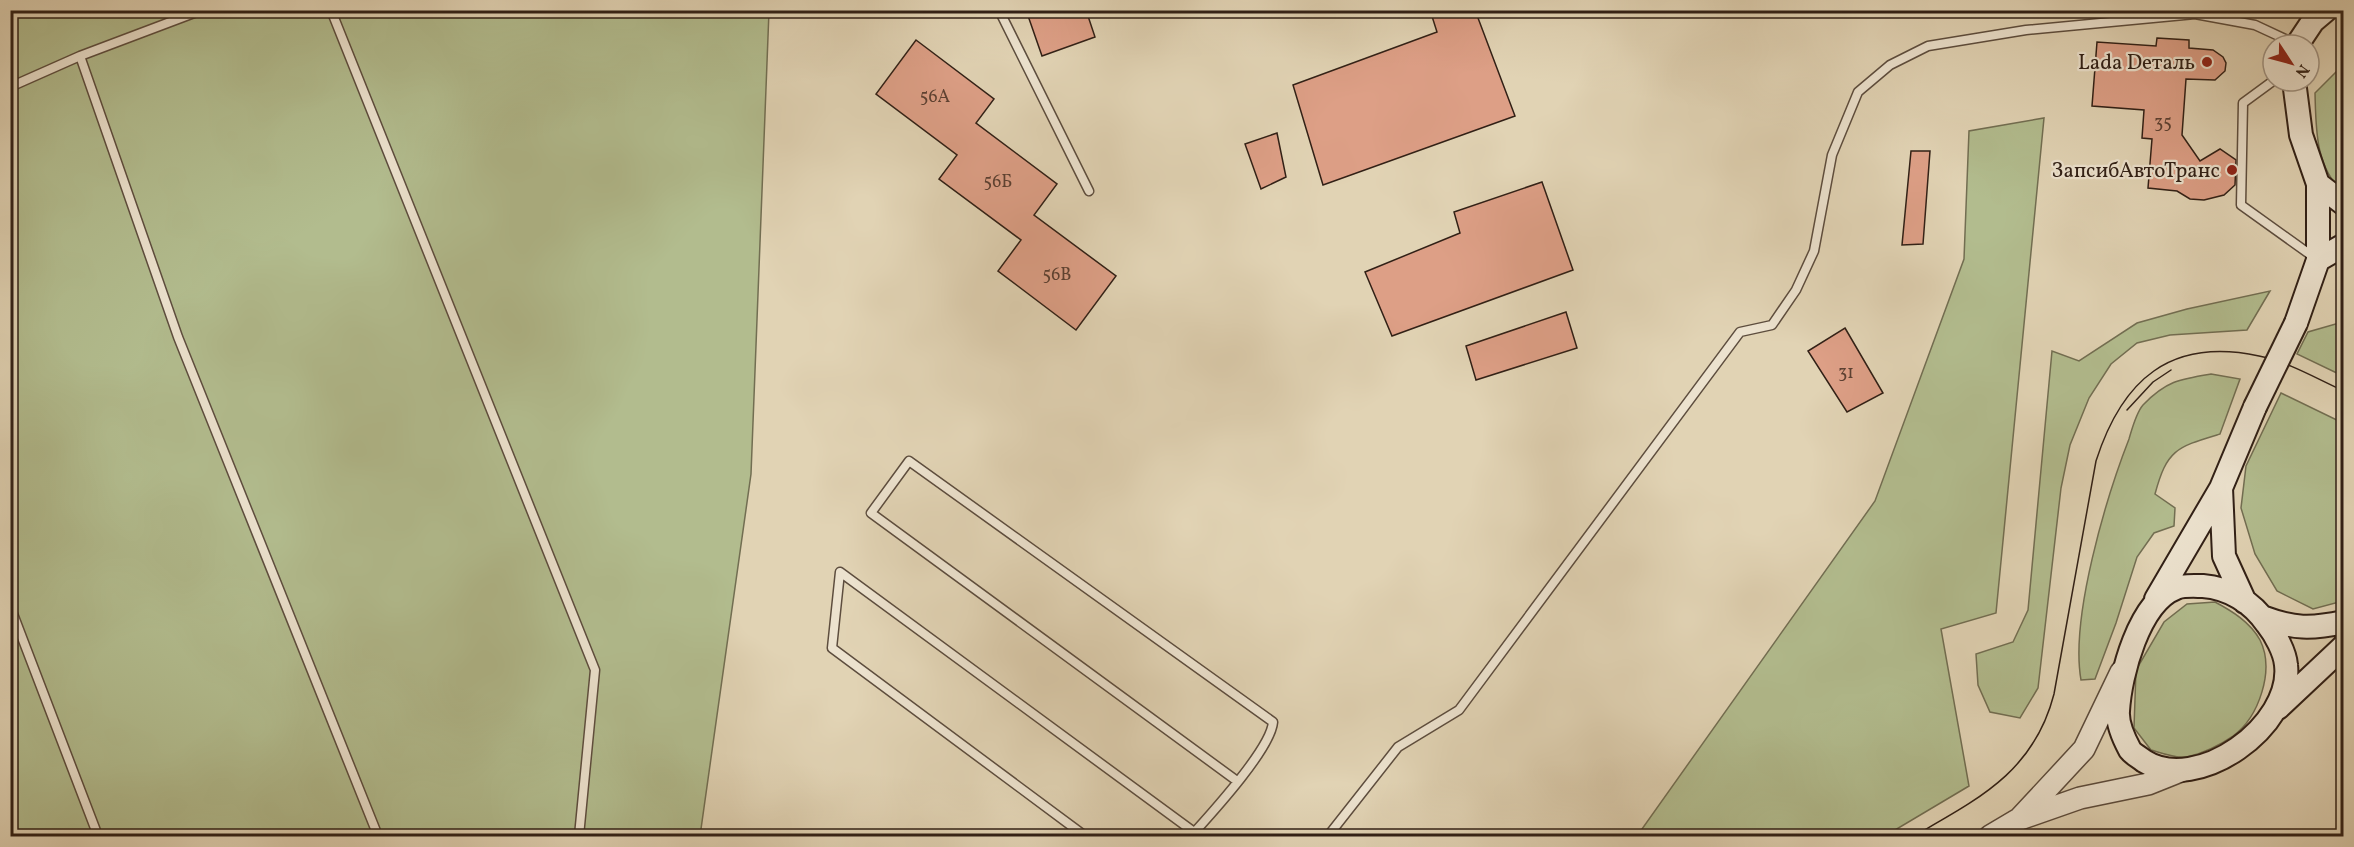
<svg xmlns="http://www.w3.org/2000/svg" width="2354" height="847" viewBox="0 0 2354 847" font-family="Vollkorn,serif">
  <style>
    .green { fill: #b2bc8e; stroke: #726e52; stroke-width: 1.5 }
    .building { fill: #dd9f86; stroke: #312016; stroke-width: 1.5 }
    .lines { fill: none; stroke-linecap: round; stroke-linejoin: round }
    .service-casing { stroke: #5d4d3e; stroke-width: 11 }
    .tertiary-casing { stroke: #5d4d3e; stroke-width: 24 }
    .secondary-casing { stroke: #312016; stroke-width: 26 }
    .service { stroke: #ece2ce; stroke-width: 8 }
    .tertiary { stroke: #ece2ce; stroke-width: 21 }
    .secondary { stroke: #ece2ce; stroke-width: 22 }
    .tram { stroke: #312016; stroke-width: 1.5 }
    .secondary-bridge-casing { stroke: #312016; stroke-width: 26; stroke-linecap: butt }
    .secondary-bridge { stroke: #ece2ce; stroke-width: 22 }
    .poi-dot { fill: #8f2418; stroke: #ece2ce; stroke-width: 2 }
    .labels { text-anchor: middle; stroke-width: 4.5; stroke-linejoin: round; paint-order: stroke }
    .number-label { font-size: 18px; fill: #5c4032 }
    .poi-label { font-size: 21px; fill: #312016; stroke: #ece2ce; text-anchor: end }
  </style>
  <rect width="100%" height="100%" fill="#e1d3b4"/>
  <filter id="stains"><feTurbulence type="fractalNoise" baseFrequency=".00333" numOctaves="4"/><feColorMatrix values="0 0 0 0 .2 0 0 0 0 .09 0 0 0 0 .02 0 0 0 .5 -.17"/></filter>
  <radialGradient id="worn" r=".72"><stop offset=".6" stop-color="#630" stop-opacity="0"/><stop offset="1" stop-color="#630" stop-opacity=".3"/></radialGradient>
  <path class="green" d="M10,11H769L751,474L700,836H11Z
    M2337,71H2343V192C2315,167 2316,128 2315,93Z
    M2044,118L1996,613L1941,629L1969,786L1885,836H1637L1875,501L1964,259L1969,131Z
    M2270,291L2247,330L2170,335L2137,343L2111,364L2089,398L2070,445L2061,488L2038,688L2020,718L1990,712L1978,685L1976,654L2013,642L2028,610L2052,351L2079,361L2137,323L2187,309Z
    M2339,323L2343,325V376L2297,354L2308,332Z
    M2211,374L2240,379L2220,434C2177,447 2167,449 2155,494L2175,508L2174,526L2154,533L2137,557L2116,623L2095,679L2081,680C2070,618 2106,498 2129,439C2132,429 2136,413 2143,405C2166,381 2180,379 2211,374Z
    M2281,393L2343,423V601L2313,609L2277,591L2255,554L2241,508L2246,466Z
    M2215,602C2232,611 2250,622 2260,640C2275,670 2259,717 2233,736C2220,745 2203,753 2187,757C2177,759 2161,753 2151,750L2134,728L2136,670L2164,622L2187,604Z"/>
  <path class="building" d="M1026,10H1086L1095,37L1042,56Z
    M1430,10H1475L1515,116L1323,185L1293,85L1437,32Z
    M2157,38L2189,40V48L2213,50L2223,57L2226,63L2225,71L2215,80L2186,79L2182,135L2200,161L2220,149L2236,160L2235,185L2224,195L2204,200L2190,199L2177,191L2148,188L2152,139L2142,138L2144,110L2092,106L2097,42L2156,46Z
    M916,40L994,99L976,123L1057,184L1034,215L1116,276L1076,330L998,271L1021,240L939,179L957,155L876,94Z
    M1277,133L1286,177L1261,189L1245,144Z
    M1911,151H1930L1923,244L1902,245Z
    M1542,182L1573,270L1392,336L1365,272L1460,233L1454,212Z
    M1566,312L1577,348L1476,380L1466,346Z
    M1845,328L1883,393L1847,412L1808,351Z"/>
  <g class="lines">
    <g class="service-casing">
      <path id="service" d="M331,10L595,670L579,836
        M999,10L1089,191
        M80,56L178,337L378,836
        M2273,81L2243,103L2241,205L2315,258
        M10,87L80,56L202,10
        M10,606L98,836
        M1085,836L832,648L840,572L1194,832
        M1191,836C1210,815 1271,749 1273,722L909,461L871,513L1237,781
        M1328,836L1398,747L1459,710L1740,332L1772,325L1796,290L1814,251L1832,155L1858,92L1890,65L1928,46L2026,30L2195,14L2255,25L2296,44"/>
    </g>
    <g class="tertiary-casing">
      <path id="tertiary" d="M2020,818L2084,749L2121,672
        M1990,836L2017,820L2080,798L2148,784L2183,770"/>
    </g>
    <g class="secondary-casing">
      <path id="secondary" d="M2297,45L2313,21L2326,10
        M2294,81L2301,135L2318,184V260L2296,323
        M2318,184L2344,204
        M2318,260L2344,245
        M2221,488L2224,556L2245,602
        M2203,586C2229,588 2252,602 2267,624C2275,634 2285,652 2286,665C2293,726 2197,795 2144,761C2139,757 2133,754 2130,750C2124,739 2117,724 2118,711C2120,675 2139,602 2176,588C2183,585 2195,586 2203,586Z
        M2156,599L2221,488L2255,407
        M2262,617C2294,629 2311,629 2344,622
        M2278,708L2344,646"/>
    </g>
    <use href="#service" class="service"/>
    <use href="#tertiary" class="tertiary"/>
    <use href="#secondary" class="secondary"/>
    <path class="tram" d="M2127,410L2153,382L2171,370
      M1914,836C1978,799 2034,772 2054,694L2096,461C2122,380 2170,337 2259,356C2289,362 2317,379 2344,391"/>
    <g class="secondary-bridge-casing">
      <path id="secondary-bridge" d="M2255,407L2296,323"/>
    </g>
    <use href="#secondary-bridge" class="secondary-bridge"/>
  </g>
  <g class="poi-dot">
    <circle cx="2207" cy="62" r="6"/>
    <circle cx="2232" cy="170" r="6"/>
  </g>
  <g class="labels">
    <g class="number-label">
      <text x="935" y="102">56А</text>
      <text x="2163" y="128">35</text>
      <text x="998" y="187">56Б</text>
      <text x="1057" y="280">56В</text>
      <text x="1846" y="378">31</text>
    </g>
    <g class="poi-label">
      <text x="2195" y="69">Lada Dеталь</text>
      <text x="2220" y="177">ЗапсибАвтоТранс</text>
    </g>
  </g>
  <rect width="2354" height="847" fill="none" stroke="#e1d3b4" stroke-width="36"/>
  <rect x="12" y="12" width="2330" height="823" fill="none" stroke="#312016" stroke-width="3"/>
  <rect x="18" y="18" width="2318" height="811" fill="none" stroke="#312016" stroke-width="1.5"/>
  <g transform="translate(2291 63) rotate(126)"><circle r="28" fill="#ece2ce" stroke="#a19484" stroke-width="1.5"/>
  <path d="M0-4.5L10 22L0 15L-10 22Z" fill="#8f2418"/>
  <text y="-9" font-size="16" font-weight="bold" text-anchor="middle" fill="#312016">N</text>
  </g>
  <rect width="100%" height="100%" filter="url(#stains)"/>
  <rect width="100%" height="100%" fill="url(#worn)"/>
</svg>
